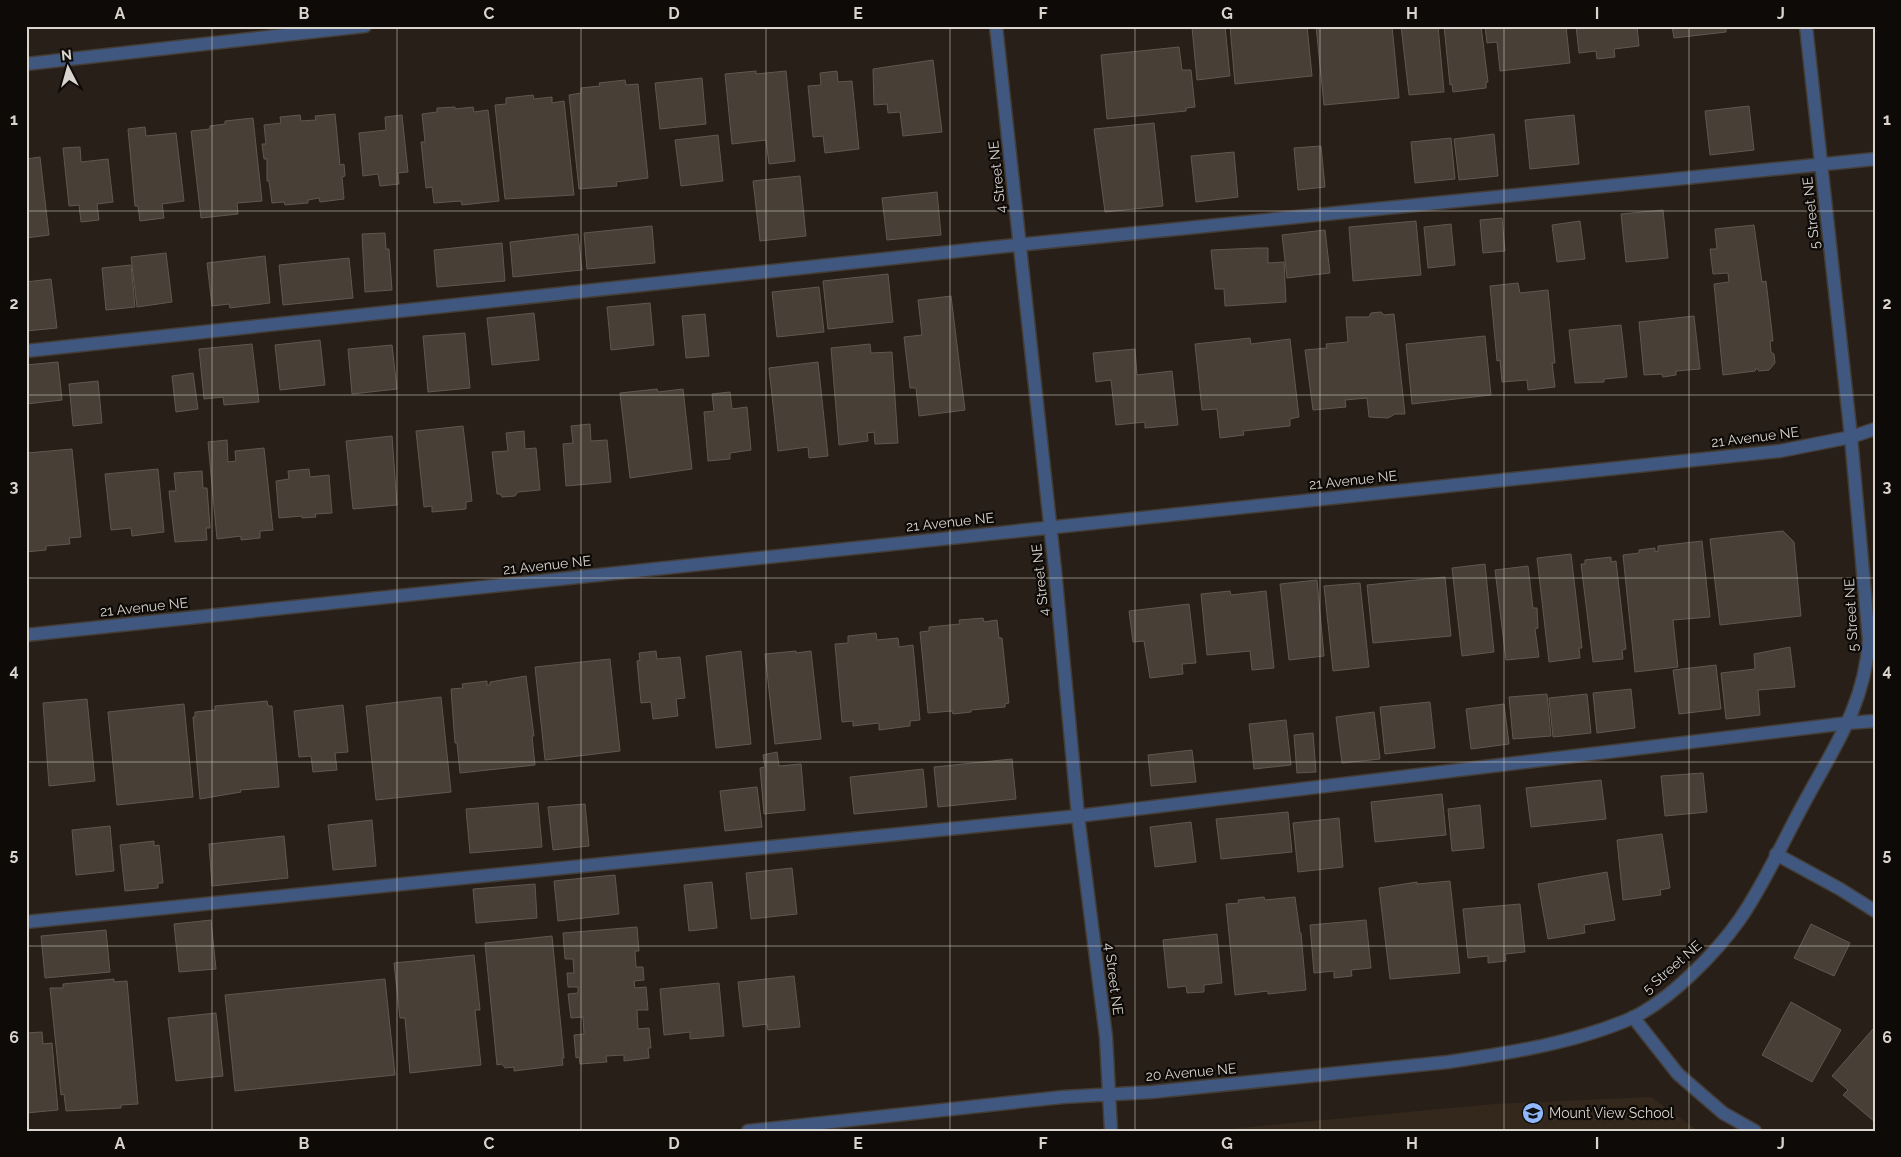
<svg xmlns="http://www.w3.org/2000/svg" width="1901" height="1157" viewBox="0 0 1901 1157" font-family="Raleway,sans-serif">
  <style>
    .built { fill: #34281c }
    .building { fill: #484037; stroke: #60574e }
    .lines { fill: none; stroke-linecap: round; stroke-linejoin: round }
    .service-casing { stroke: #443d35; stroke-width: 15 }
    .minor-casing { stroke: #443d35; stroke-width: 15 }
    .service { stroke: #40577f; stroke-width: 12 }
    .minor { stroke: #40577f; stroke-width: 12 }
    .grid { fill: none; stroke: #d9d4ce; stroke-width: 1; stroke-opacity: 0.55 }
    .labels { text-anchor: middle; stroke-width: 4.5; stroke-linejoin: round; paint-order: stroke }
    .street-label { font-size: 14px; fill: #d9d4ce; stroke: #0e0a07 }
    .poi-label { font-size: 14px; fill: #d9d4ce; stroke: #0e0a07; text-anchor: start }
    .neatline { fill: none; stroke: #d9d4ce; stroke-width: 2 }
    .grid-label { font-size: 16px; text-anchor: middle; font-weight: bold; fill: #d9d4ce }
  </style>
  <rect width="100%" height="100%" fill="#282018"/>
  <path class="built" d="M1651,1097L1698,1131H1207L1494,1104Z"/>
  <path class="building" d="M1225,26L1230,76L1197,80L1192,27Z
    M1230,26H1307L1312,76L1235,84Z
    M1316,26H1392L1399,98L1324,105Z
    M1401,26H1438L1444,92L1409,95Z
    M1444,26H1481L1488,82H1486V88L1453,92L1452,84L1450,85Z
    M1485,26H1566L1570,63L1500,71L1497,42L1487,43Z
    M1576,26H1637L1639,46L1614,49L1615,57L1597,59L1596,51L1579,53Z
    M1672,26H1726V32L1674,38Z
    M1179,47L1182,70H1191L1195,107L1186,108V111L1107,119L1101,55Z
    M933,60L942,132L903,136L900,112L888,113L887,104L874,105L873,69Z
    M756,71V74L786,71L795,161L769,164L766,140L732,144L725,74Z
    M837,71L838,82L852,81L859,149L825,153L823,136L813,137L808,86L821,85L820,73Z
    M702,78L706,124L660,129L655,83Z
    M625,80L626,85L638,84L648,178L616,182L617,186L579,189L569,95L581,93V88L600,86L599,83Z
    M533,95L534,99L552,97V103L564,101L574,195L505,199L495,105L506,104V98Z
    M1749,106L1754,150L1710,155L1705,111Z
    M455,107V109L473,107L474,112L488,110L499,201L462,205L461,201L434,203L432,187L426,188L421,142H425L422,114L437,112V108Z
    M335,114L340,165L344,164L345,176L342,177L344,199L320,202L319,198L308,200V203L285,205L284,202L272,203L269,181H267V159H264L262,144H266L264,125L281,123L280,117L300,115L301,121L316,120L315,116Z
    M402,115L408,172L398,173L399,184L380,186L378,174L363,176L359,133L386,130L385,117Z
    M1574,115L1579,164L1530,169L1525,120Z
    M253,118L262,201L237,203L238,214L201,218L191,131L210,129V126L225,124V121Z
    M1154,123L1163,206L1105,212L1094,129Z
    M145,127L146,136L176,133L184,201L162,204L164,218L140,221L138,206H135L128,129Z
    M1494,134L1498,176L1459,180L1454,139Z
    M718,135L723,181L681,186L675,140Z
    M1451,138L1455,179L1415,183L1411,142Z
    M1321,146L1325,187L1298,190L1294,148Z
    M80,147L81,162L108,159L113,202L97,204L99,220L81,222L79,205L69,206L63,148Z
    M1234,152L1238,197L1196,202L1191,156Z
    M40,157L49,235L26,238V159Z
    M800,176L806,236L760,241L753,181Z
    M937,192L941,235L887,240L882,198Z
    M1663,210L1668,258L1626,262L1621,214Z
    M1502,218L1505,251L1483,253L1480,220Z
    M1416,221L1421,275L1353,281L1349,227Z
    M1580,221L1585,259L1557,262L1552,225Z
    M1451,224L1455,265L1428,268L1424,227Z
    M1754,225L1762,282L1766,281L1773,341H1770L1771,352L1774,354L1775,363L1769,370L1759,371L1756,368L1755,371L1723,375L1714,284L1729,282L1728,273L1713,274L1710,249H1717L1715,229Z
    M652,226L655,263L587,269L584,233Z
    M1325,230L1330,273L1287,278L1282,235Z
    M385,233L386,249H389L392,290L365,292L362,234Z
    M578,234L582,270L513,277L510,242Z
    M502,243L505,281L437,287L434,250Z
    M1257,248H1268V263L1284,262L1286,302L1225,306L1224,289H1215L1211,250Z
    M166,253L172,302L137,307L131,257Z
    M265,256L270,303L230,308L229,304L212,306L207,263Z
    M349,258L353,298L283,305L279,265Z
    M131,265L135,307L106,310L102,268Z
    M888,274L893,322L828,329L823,281Z
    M51,279L57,328L26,331V282Z
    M1518,283L1520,293L1548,290L1555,363H1552L1555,387L1528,390L1527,380L1502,382L1500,360L1497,361L1490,286Z
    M819,287L824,332L777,337L772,292Z
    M951,296L965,410L919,416L916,388H910L904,337L922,335L918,300Z
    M650,303L654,345L611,350L607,307Z
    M1381,312L1384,315L1394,314L1405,414H1395L1388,418L1369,417L1367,398L1345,400L1346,407L1313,410L1305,350L1327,348L1326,344L1348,342L1346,317H1369L1371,313Z
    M534,313L539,360L492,365L487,318Z
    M705,314L709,356L686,358L682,316Z
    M1694,316L1700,369L1676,371V375L1663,377L1662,374L1644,375L1639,322Z
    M1621,325L1627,377L1604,379V382L1575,383L1569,330Z
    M465,333L470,388L428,392L423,336Z
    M1485,336L1491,395L1412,404L1406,344Z
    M1250,338L1251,344L1290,339L1299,417L1290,419V426L1243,431L1244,435L1220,438L1217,409L1202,410L1195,344Z
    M320,340L325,385L280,390L275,345Z
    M252,344L259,402L224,405L223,397L204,399L199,349Z
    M870,344L871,353L892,352L898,443L875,444L874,432L867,433L868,441L839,445L831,348Z
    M392,345L397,389L352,394L348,349Z
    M1135,349L1137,375L1172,371L1178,425L1145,428V422L1116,425L1111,380L1096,382L1093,353Z
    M58,362L62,400L26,404V365Z
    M818,362L828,456L809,458L808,447L778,451L769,368Z
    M193,373L198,409L176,412L172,376Z
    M98,381L102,423L73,426L69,384Z
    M657,389L658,392L683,389L692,469L630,478L620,393Z
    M730,392L732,409L747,407L751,450L730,453V459L708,461L704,412L714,411L712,394Z
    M590,424L591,441L607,440L611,482L566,486L563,444L573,443L571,426Z
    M463,426L472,501L466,502V509L432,512V506L424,507L416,431Z
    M524,431L525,449L536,448L540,490L518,492L515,496L502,497L500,494H497L492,452L508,451L506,433Z
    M392,436L397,505L353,509L346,441Z
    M227,440L228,462L236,461L235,451L264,448L273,530L260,531V538L241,540V536L217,539L208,442Z
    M72,449L81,537L69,538L70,544L46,546V550L26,552L27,453Z
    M158,469L164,532L132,536L131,528L111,530L105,474Z
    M309,469L310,477L329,475L332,513L315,514L316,517L302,518V516L279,518L276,481L289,479L288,471Z
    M202,471L203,488H207L210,528H206L207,540L175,542L169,491H176L174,473Z
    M1783,531L1794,542L1801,616L1720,625L1710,539Z
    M1702,541L1710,617L1673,620L1678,667L1635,672L1623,555L1639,553V550L1655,548V552L1658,551V546Z
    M1571,554L1582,648H1579L1580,658L1549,662L1537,558Z
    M1611,557V562L1616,561L1626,649L1622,650L1623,659L1593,662L1581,564H1585V560Z
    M1485,564L1494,652L1462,656L1452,568Z
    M1528,566L1533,608H1537L1538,628L1535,629L1539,657L1506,660L1495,570Z
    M1445,577L1451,636L1373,643L1367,585Z
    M1317,580L1324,656L1289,660L1280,584Z
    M1360,583L1369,667L1333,671L1324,586Z
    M1230,591L1231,595L1266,591L1274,668L1252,670L1250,651L1207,655L1201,594Z
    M1189,604L1196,663L1182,664L1183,674L1150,678L1144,641L1133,642L1129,611Z
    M983,618L984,622L997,620L999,638H1002L1009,703L1005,704V707L971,710V712L953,714L952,711L928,713L920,632L929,631V627L960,624L959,620Z
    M876,633L877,640L898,638L899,647L913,645L920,720L910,721V726L879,730V723L853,726V721L842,722L835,644L848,643V636Z
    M1790,647L1795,687L1758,690L1760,715L1726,719L1721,673L1755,669L1754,654Z
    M656,651L657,659L680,657L685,698L676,699L678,716L653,719L651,702L641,703L637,661L640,660L639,653Z
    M741,651L751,744L716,748L706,656Z
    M796,651V653L811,651L821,739L775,744L765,654Z
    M610,659L620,751L545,760L535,667Z
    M1716,665L1721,709L1679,714L1673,670Z
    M526,676L534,736H532L535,765L460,773L457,743H455L451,689L463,688L462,684L487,681V685H490V682Z
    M1631,689L1635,728L1597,733L1593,693Z
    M1547,694L1551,736L1513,739L1509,697Z
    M1587,694L1591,733L1553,737L1549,698Z
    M441,697L451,792L376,800L366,706Z
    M87,699L95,781L49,786L43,703Z
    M267,701L268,706H272L279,787L240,790L241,792L200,799L193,717H195V712L215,710V706Z
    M1430,702L1435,748L1385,754L1380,707Z
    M184,704L193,797L117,805L108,712Z
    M1504,704L1509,744L1471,749L1466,709Z
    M343,705L348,752L335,753L337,770L313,772L311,756L299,757L294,711Z
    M1374,712L1380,759L1342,763L1336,717Z
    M1286,720L1291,765L1254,769L1249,724Z
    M1313,733L1316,772L1297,773L1294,735Z
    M1192,750L1196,782L1151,786L1148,755Z
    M777,752L779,766L801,764L805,810L764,814L760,768L765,767L763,755Z
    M1012,759L1016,799L938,807L934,767Z
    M923,769L927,807L854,814L850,777Z
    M1703,773L1707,812L1665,816L1661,776Z
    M1601,780L1606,819L1531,827L1526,788Z
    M757,787L762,827L725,831L720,791Z
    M1442,794L1446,835L1375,842L1371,802Z
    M538,803L542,847L470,853L466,809Z
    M585,804L589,846L553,850L548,807Z
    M1480,805L1484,848L1452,851L1448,809Z
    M1288,812L1292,852L1221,859L1216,819Z
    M1339,818L1343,867L1298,872L1293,823Z
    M372,820L376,866L333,870L328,825Z
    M1191,822L1196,862L1155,867L1150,827Z
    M110,826L114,871L76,875L72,830Z
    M1662,834L1670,888L1660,890L1661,895L1623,900L1617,840Z
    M284,836L288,878L212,886L209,844Z
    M154,841V846L159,845L163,883H158V888L125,891L120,845Z
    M792,868L797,914L751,919L746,873Z
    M1607,872L1615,920L1584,925L1585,933L1548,939L1538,884Z
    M615,875L619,914L558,921L554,881Z
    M1450,881L1460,973L1390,979L1379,888L1417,882V884Z
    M712,882L717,928L689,931L684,885Z
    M535,884L537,918L476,923L473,889Z
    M1264,897L1265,900L1295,897L1300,933H1301L1306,990L1268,994V991L1235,995L1226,904L1239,903L1238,900Z
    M1520,904L1525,952L1505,954L1506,961L1488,963V956L1468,958L1463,909Z
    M211,920L216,969L179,972L174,924Z
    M1366,920L1371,968L1351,970L1352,976L1334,978V971L1314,973L1310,925Z
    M1811,924L1850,943L1834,976L1794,958Z
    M637,927L639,951H635L636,967H643L644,980L634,981L635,988L646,987L648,1010H637L638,1029L649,1028L651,1048H648L649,1058L624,1061V1055L606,1056L607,1062L580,1064L579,1057L576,1058L574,1035L584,1034L583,1017L571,1018L568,994L578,993V987H568L567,973H574L573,959H565L563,933Z
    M106,930L110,972L45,978L41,936Z
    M1217,934L1222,983L1204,985V992L1187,993L1186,986L1168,988L1163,940Z
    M552,936L564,1058H562L563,1065L514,1071V1067L505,1068L502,1064L497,1065L485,943Z
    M474,955L480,1010H475L481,1065L410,1073L405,1018H400L394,963Z
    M794,976L800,1027L768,1030L767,1024L743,1027L738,982Z
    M114,979V982L127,981L138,1104L121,1105V1108L66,1111L64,1094L61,1095L50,988H63V984Z
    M385,979L395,1075L235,1091L225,995Z
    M719,983L724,1036L690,1039V1032L664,1035L660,989Z
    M1791,1002L1841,1030L1812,1082L1762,1055Z
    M216,1013L223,1076L176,1081L168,1018Z
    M1873,1029L1875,1031V1122L1843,1095L1848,1090L1832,1076Z
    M42,1032L43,1044L52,1043L58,1110L26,1113V1033Z"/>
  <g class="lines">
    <g class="service-casing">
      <path id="service" d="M26,351L987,248L1875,159
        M1776,854L1840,889L1875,911
        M26,922L1078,816L1848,723"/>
    </g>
    <g class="minor-casing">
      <path id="minor" d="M996,26L1055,570L1078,816L1106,1037L1111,1131
        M26,64L365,26
        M26,635L1780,451L1851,437L1875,429
        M1848,723L1875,721
        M1633,1017L1678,1074L1723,1113L1755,1131
        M748,1131L1063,1097L1152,1092L1448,1062C1509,1053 1575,1043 1632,1018C1670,1000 1716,953 1740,919C1765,883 1783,841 1804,803C1835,745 1864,707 1869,640L1851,437L1806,26"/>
    </g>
    <use href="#service" class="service"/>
    <use href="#minor" class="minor"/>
  </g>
  <path class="grid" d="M212,26V1131M397,26V1131M581,26V1131M766,26V1131M950,26V1131M1135,26V1131M1320,26V1131M1504,26V1131M1689,26V1131M26,211H1875M26,395H1875M26,578H1875M26,762H1875M26,946H1875"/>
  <defs>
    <g id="school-disc" transform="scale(1.125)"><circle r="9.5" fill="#90b8fd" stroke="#0e0a07"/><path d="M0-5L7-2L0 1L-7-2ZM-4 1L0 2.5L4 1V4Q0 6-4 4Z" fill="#111"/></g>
  </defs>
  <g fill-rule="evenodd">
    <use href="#school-disc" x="1533" y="1113"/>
  </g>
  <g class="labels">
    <g class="street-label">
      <text transform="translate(997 177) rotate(-96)" y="5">4 Street NE</text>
      <text transform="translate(1811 213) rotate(-96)" y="5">5 Street NE</text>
      <text transform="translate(1755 437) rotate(-7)" y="5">21 Avenue NE</text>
      <text transform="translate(1353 480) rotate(-6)" y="5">21 Avenue NE</text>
      <text transform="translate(950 522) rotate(-6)" y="5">21 Avenue NE</text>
      <text transform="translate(547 565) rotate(-6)" y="5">21 Avenue NE</text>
      <text transform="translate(1040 580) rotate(-96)" y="5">4 Street NE</text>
      <text transform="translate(144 607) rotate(-6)" y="5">21 Avenue NE</text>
      <text transform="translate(1851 615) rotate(-93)" y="5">5 Street NE</text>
      <text transform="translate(1672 967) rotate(-41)" y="5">5 Street NE</text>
      <text transform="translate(1114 979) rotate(83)" y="5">4 Street NE</text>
      <text transform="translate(1191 1072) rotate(-5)" y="5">20 Avenue NE</text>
    </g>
    <g class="poi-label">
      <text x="1549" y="1118">Mount View School</text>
    </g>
  </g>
  <rect width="1901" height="1157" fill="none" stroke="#0e0a07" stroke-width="55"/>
  <g transform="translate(68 68) rotate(354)" stroke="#0e0a07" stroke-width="4" paint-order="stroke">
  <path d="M0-4L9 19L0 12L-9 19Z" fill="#d9d4ce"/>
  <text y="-8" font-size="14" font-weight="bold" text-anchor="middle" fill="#d9d4ce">N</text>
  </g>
  <rect x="28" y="28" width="1846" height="1102" class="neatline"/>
  <g class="grid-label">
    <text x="120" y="19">A</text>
    <text x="304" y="19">B</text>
    <text x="489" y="19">C</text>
    <text x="674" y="19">D</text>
    <text x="858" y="19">E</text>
    <text x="1043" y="19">F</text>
    <text x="1227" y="19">G</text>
    <text x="1412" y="19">H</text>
    <text x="1597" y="19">I</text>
    <text x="1781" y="19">J</text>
    <text x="14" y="125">1</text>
    <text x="1887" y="125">1</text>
    <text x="14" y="309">2</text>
    <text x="1887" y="309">2</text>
    <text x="14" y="492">3</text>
    <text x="1887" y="492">3</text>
    <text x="14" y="676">4</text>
    <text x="1887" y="676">4</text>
    <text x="14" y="860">5</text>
    <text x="1887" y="860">5</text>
    <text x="14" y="1043">6</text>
    <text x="1887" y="1043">6</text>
    <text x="120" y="1149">A</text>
    <text x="304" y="1149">B</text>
    <text x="489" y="1149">C</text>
    <text x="674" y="1149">D</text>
    <text x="858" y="1149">E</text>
    <text x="1043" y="1149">F</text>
    <text x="1227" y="1149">G</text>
    <text x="1412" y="1149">H</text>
    <text x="1597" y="1149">I</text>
    <text x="1781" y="1149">J</text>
  </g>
</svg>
